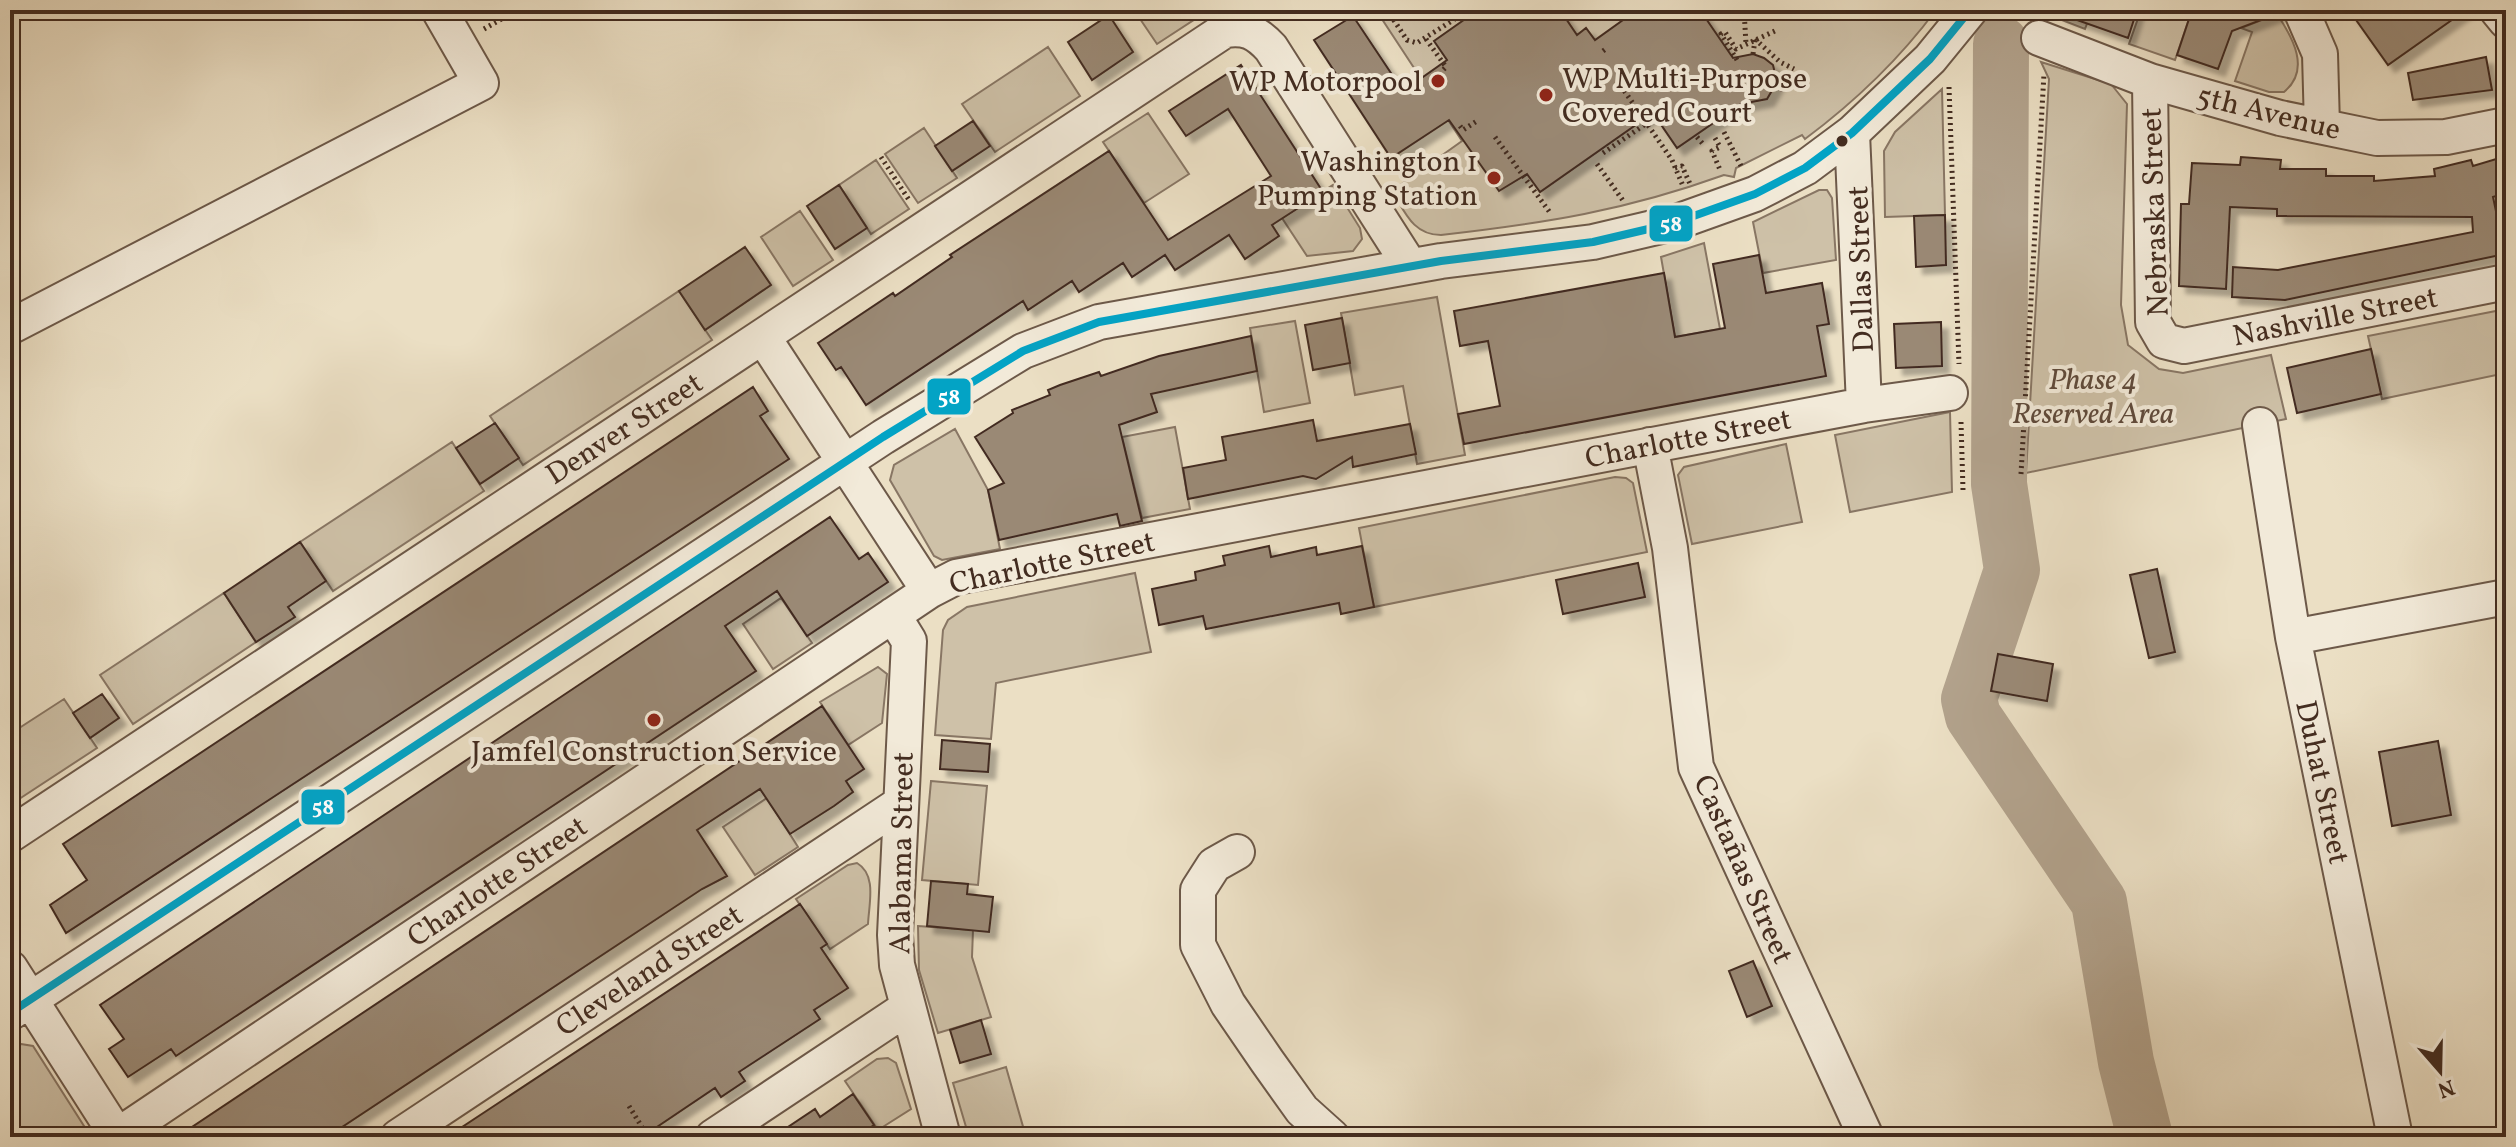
<svg xmlns="http://www.w3.org/2000/svg" width="2516" height="1147" viewBox="0 0 2516 1147" font-family="Vollkorn,serif">
  <style>
    .green { fill: #cec1a8; stroke: #887664; stroke-width: 2 }
    .lines { fill: none; stroke-linecap: round; stroke-linejoin: round }
    .river { stroke: #b2a28c; stroke-width: 56 }
    .building { fill: #9a8975; stroke: #432c20; stroke-width: 2; filter: url(#shadow) }
    .minor-casing { stroke: #6d5949; stroke-width: 38 }
    .path { stroke: #432c20; stroke-width: 5; stroke-dasharray: 2 4; stroke-linecap: butt }
    .minor { stroke: #f2ead9; stroke-width: 34 }
    .bus-1-casing { stroke: #f2ead9; stroke-width: 14 }
    .bus-1 { stroke: #03a3c5; stroke-width: 8 }
    .poi-dot { fill: #8f2418; stroke: #f2ead9; stroke-width: 3 }
    .bus-dot { fill: #432c20; stroke: #f2ead9; stroke-width: 3 }
    .labels { text-anchor: middle; stroke-width: 8; stroke-linejoin: round; paint-order: stroke }
    .poi-label { font-size: 30px; fill: #432c20; stroke: #f2ead9; text-anchor: end }
    .street-label { font-size: 30px; fill: #432c20; stroke: #f2ead9 }
    .park-label { font-size: 30px; font-style: italic; fill: #5f4a3b; stroke: #f2ead9 }
    .line-badge { stroke: #f2ead9; stroke-width: 3 }
    .badge-label { font-size: 22px; text-anchor: middle; font-weight: bold; fill: #fff }
  </style>
  <defs>
    <filter id="shadow"><feDropShadow dx="7" dy="7" stdDeviation="2" flood-color="#0004"/></filter>
  </defs>
  <rect width="100%" height="100%" fill="#ebdfc4"/>
  <filter id="stains"><feTurbulence type="fractalNoise" baseFrequency=".0025" numOctaves="4"/><feColorMatrix values="0 0 0 0 .2 0 0 0 0 .09 0 0 0 0 .02 0 0 0 .5 -.17"/></filter>
  <radialGradient id="worn" r=".72"><stop offset=".6" stop-color="#630" stop-opacity="0"/><stop offset="1" stop-color="#630" stop-opacity=".3"/></radialGradient>
  <path class="green" d="M1134,10H1218L1197,18L1157,44Z
    M1376,10H1936C1898,61 1856,101 1805,139L1802,135L1736,168L1734,177L1724,175C1624,211 1546,223 1441,235C1413,235 1405,212 1392,191L1462,141Z
    M2036,10H2092L2085,29Z
    M2141,10H2192L2175,60L2129,44Z
    M2277,14C2293,38 2311,70 2284,92H2269L2235,81L2252,32L2241,28Z
    M1048,47L1080,96L995,152L962,104Z
    M2041,62L2111,84L2127,104L2121,305L2128,345L2159,369L2183,373L2271,355L2286,419L2026,473L2049,79Z
    M1942,89L1945,215L1885,217L1884,151L1895,132Z
    M1148,113L1189,174L1144,203L1103,142Z
    M924,128L957,178L918,203L885,154Z
    M876,160L909,209L871,234L839,185Z
    M1333,185L1360,228L1362,239L1353,251L1307,256L1282,218Z
    M1819,190H1827L1832,198L1836,260L1763,273L1753,222Z
    M800,211L833,260L793,286L761,237Z
    M1704,243L1720,329L1675,337L1661,257Z
    M679,291L712,340L523,465L490,416Z
    M1437,297L1465,455L1417,464L1403,386L1355,395L1341,313Z
    M2506,309V373L2382,399L2368,336Z
    M1295,321L1310,403L1264,412L1250,328Z
    M1950,412L1952,492L1850,512L1835,435Z
    M1175,427L1190,509L1142,518L1122,437Z
    M955,429L988,490L1000,549L942,560L934,556L890,480L894,465Z
    M452,442L484,491L333,591L300,542Z
    M1786,444L1802,522L1692,544L1678,475L1684,467Z
    M1615,477L1626,478L1633,483L1647,552L1374,607L1359,528Z
    M1135,573L1151,652L996,683L991,739L935,735L943,630L948,620L967,607Z
    M224,593L256,642L133,724L100,675Z
    M781,598L812,643L773,669L743,624Z
    M878,667L887,674L882,723L848,745L820,702Z
    M64,699L97,748L10,805V734Z
    M931,781L987,786L978,885L922,880Z
    M767,798L798,847L755,875L723,827Z
    M857,863C877,875 869,903 868,924L830,949L796,899L848,865Z
    M918,926L973,930L972,957L991,1017L938,1033L919,970Z
    M21,1044L33,1046L91,1137H10V1051Z
    M888,1058L896,1063L911,1109L878,1130L845,1081L877,1059Z
    M1006,1067L1026,1137H969L953,1083Z"/>
  <g class="lines">
    <path class="river" d="M2001,44L1999,484L2012,570L1969,699L1973,716L2099,902L2126,1062L2145,1137"/>
  </g>
  <path class="building" d="M1478,10H1560L1577,35L1586,28L1595,40L1637,10H1700L1733,58L1753,54L1764,58L1773,65L1777,82L1767,99L1741,104L1677,148L1653,113L1540,192L1527,174L1499,191L1449,120L1391,158L1314,40L1353,16L1403,91L1447,60L1434,41Z
    M2060,10H2137L2128,38L2060,14Z
    M2192,10H2281L2282,12L2232,31L2218,69L2177,55Z
    M2349,10H2466L2388,65Z
    M1109,15L1133,52L1092,80L1068,42Z
    M2486,57L2492,90L2413,100L2408,73Z
    M1241,65L1323,192L1272,225L1279,236L1245,259L1229,235L1175,270L1165,255L1132,277L1123,263L1079,292L1072,281L1028,310L1023,301L866,405L841,367L836,370L818,343L893,293L895,296L952,257L950,255L1109,151L1168,240L1271,176L1228,109L1186,136L1169,111Z
    M973,121L990,146L952,171L935,146Z
    M2506,156V193L2493,197L2505,254L2285,300L2232,297L2233,267L2278,270L2473,232L2472,217L2277,216V209L2230,207L2226,289L2179,286L2181,204H2189L2192,163L2240,165L2241,157L2281,160L2280,169H2326V176H2374V181L2435,176L2434,169L2471,160L2473,166Z
    M839,185L867,228L835,249L807,206Z
    M1945,215L1946,265L1916,267L1914,216Z
    M745,247L771,285L705,330L679,291Z
    M1759,255L1766,293L1822,283L1829,324L1817,326L1826,376L1464,444L1458,414L1500,406L1488,341L1460,346L1454,311L1664,273L1675,337L1725,328L1713,264Z
    M1342,318L1350,363L1313,370L1305,325Z
    M1941,322L1942,366L1896,368L1894,324Z
    M1251,336L1257,371L1151,394L1157,412L1119,425L1142,521L1120,526L1117,514L999,540L988,490L1004,483L975,437L1013,413L1012,410L1050,395L1048,390L1060,385L1099,372L1101,376L1159,356Z
    M2371,349L2381,394L2297,413L2287,368Z
    M753,387L768,411L760,416L789,459L66,933L50,905L87,880L63,844Z
    M1313,420L1317,441L1410,424L1416,454L1353,467L1352,457L1316,479L1303,476L1188,499L1183,468L1226,460L1222,437Z
    M495,423L519,458L480,484L456,448Z
    M830,517L859,559L868,553L888,582L807,636L777,591L725,626L756,671L176,1056L171,1049L128,1077L109,1049L124,1039L100,1005Z
    M300,542L326,581L288,607L295,617L256,642L224,593Z
    M1269,546L1271,557L1316,547L1317,555L1362,546L1374,607L1341,614L1339,603L1206,629L1203,616L1159,625L1152,589L1196,580L1195,572L1225,565L1223,556Z
    M1638,563L1645,597L1563,614L1556,580Z
    M2157,569L2175,652L2149,658L2130,575Z
    M1998,654L2053,664L2047,701L1991,691Z
    M102,694L119,718L90,738L73,713Z
    M822,706L864,769L846,781L853,792L834,806L790,834L760,789L697,830L727,876L702,889L327,1137H177Z
    M942,740L990,744L988,772L940,769Z
    M2438,741L2451,815L2392,826L2379,752Z
    M931,881L968,884L967,894L993,897L989,932L927,926Z
    M800,904L827,944L821,948L848,988L814,1010L820,1019L739,1072L745,1081L721,1097L715,1088L642,1137H447Z
    M1753,961L1772,1006L1747,1017L1729,971Z
    M981,1020L991,1054L960,1063L950,1030Z
    M853,1094L874,1125L857,1137H773L815,1109L820,1117Z"/>
  <g class="lines">
    <g class="minor-casing">
      <path id="minor" d="M2301,10L2320,54L2322,126
        M2497,10L2506,21
        M2039,38L2150,81L2280,118L2377,138L2446,137L2506,125
        M2150,81L2153,322L2164,341L2184,346L2506,282
        M1852,133L1864,405
        M10,327L481,83L439,10
        M763,337L929,591
        M2260,425L2293,637L2395,1137
        M1650,445L1670,548L1696,767L1866,1137
        M893,615L909,641L895,935L897,965L943,1137
        M2293,637L2506,597
        M10,835L1225,30C1246,27 1256,32 1271,48L1410,266
        M1237,852L1214,865L1198,890V945L1228,1004L1267,1061L1302,1110L1332,1137
        M10,968L118,1137
        M10,1013L883,437L1023,351L1099,322L1441,261L1593,242L1674,223L1755,194L1805,168L1852,133L1930,59L1970,10
        M117,1136L929,591L956,577L1864,405L1950,393
        M398,1137L900,804
        M713,1137L907,1008"/>
    </g>
    <path class="path" d="M1387,10L1407,40L1417,43L1469,10
      M1744,10L1746,44
      M1763,10L1772,11
      M1562,13L1566,10
      M484,29L517,10
      M1426,39L1446,67L1443,70
      M1755,39L1780,62L1794,69
      M1603,51L1607,48
      M1753,54L1755,40
      M1737,60L1721,34L1725,32L1736,49L1777,30
      M1621,86L1672,160L1683,186
      M1949,87L1959,364
      M1775,88L1785,90
      M1460,126L1463,130L1477,121
      M1724,132L1741,166
      M1495,137L1551,214
      M1697,137L1703,144
      M1715,138L1720,147L1712,151L1721,172
      M1603,153L1647,123
      M881,157L909,200
      M1597,164L1624,202
      M1675,168L1682,166L1690,184
      M1961,422L1963,490
      M2021,474L2044,74
      M629,1106L648,1137"/>
    <use href="#minor" class="minor"/>
    <g class="bus-1-casing">
      <path id="bus-1" d="M10,1013L883,437L1023,351L1099,322L1441,261L1593,242L1674,223L1755,194L1805,168L1852,133L1930,59L1970,10"/>
    </g>
    <use href="#bus-1" class="bus-1"/>
  </g>
  <g class="poi-dot">
    <circle cx="1438" cy="81" r="8"/>
    <circle cx="1546" cy="95" r="8"/>
    <circle cx="1494" cy="178" r="8"/>
    <circle cx="654" cy="720" r="8"/>
  </g>
  <circle class="bus-dot" cx="1842" cy="141" r="7"/>
  <g class="labels">
    <g class="poi-label">
      <text x="1562" y="88" text-anchor="start">WP Multi-Purpose<tspan x="1562" dy="34">Covered Court</tspan></text>
      <text x="1422" y="91">WP Motorpool</text>
      <text x="1478" y="171">Washington 1<tspan x="1478" dy="34">Pumping Station</tspan></text>
      <text x="654" y="761" text-anchor="middle">Jamfel Construction Service</text>
    </g>
    <g class="street-label">
      <text transform="translate(2269 112) rotate(14)" y="10">5th Avenue</text>
      <text transform="translate(2154 212) rotate(-92)" y="10">Nebraska Street</text>
      <text transform="translate(1860 269) rotate(-92)" y="10">Dallas Street</text>
      <text transform="translate(2335 316) rotate(-11)" y="10">Nashville Street</text>
      <text transform="translate(624 428) rotate(-33)" y="10">Denver Street</text>
      <text transform="translate(1688 438) rotate(-11)" y="10">Charlotte Street</text>
      <text transform="translate(1052 562) rotate(-12)" y="10">Charlotte Street</text>
      <text transform="translate(2323 782) rotate(78)" y="10">Duhat Street</text>
      <text transform="translate(901 853) rotate(-89)" y="10">Alabama Street</text>
      <text transform="translate(1744 869) rotate(66)" y="10">Castañas Street</text>
      <text transform="translate(497 881) rotate(-34)" y="10">Charlotte Street</text>
      <text transform="translate(649 970) rotate(-33)" y="10">Cleveland Street</text>
    </g>
    <g class="park-label">
      <text x="2093" y="389">Phase 4<tspan x="2093" dy="34">Reserved Area</tspan></text>
    </g>
  </g>
  <g class="line-badge">
    <rect x="1648" y="204" width="46" height="39" rx="8" fill="#03a3c5"/>
    <rect x="926" y="377" width="46" height="39" rx="8" fill="#03a3c5"/>
    <rect x="300" y="788" width="46" height="38" rx="8" fill="#03a3c5"/>
  </g>
  <g class="badge-label">
    <text x="1671" y="231">58</text>
    <text x="949" y="404">58</text>
    <text x="323" y="814">58</text>
  </g>
  <rect width="2516" height="1147" fill="none" stroke="#ebdfc4" stroke-width="40"/>
  <rect x="12" y="12" width="2492" height="1123" fill="none" stroke="#432c20" stroke-width="4"/>
  <rect x="20" y="20" width="2476" height="1107" fill="none" stroke="#432c20" stroke-width="2"/>
  <g transform="translate(2440 1071) rotate(160)" stroke="#f2ead9" stroke-width="6" paint-order="stroke">
  <path d="M0-6L14 30L0 20L-14 30Z" fill="#432c20"/>
  <text y="-12" font-size="22" font-weight="bold" text-anchor="middle" fill="#432c20">N</text>
  </g>
  <rect width="100%" height="100%" filter="url(#stains)"/>
  <rect width="100%" height="100%" fill="url(#worn)"/>
</svg>
